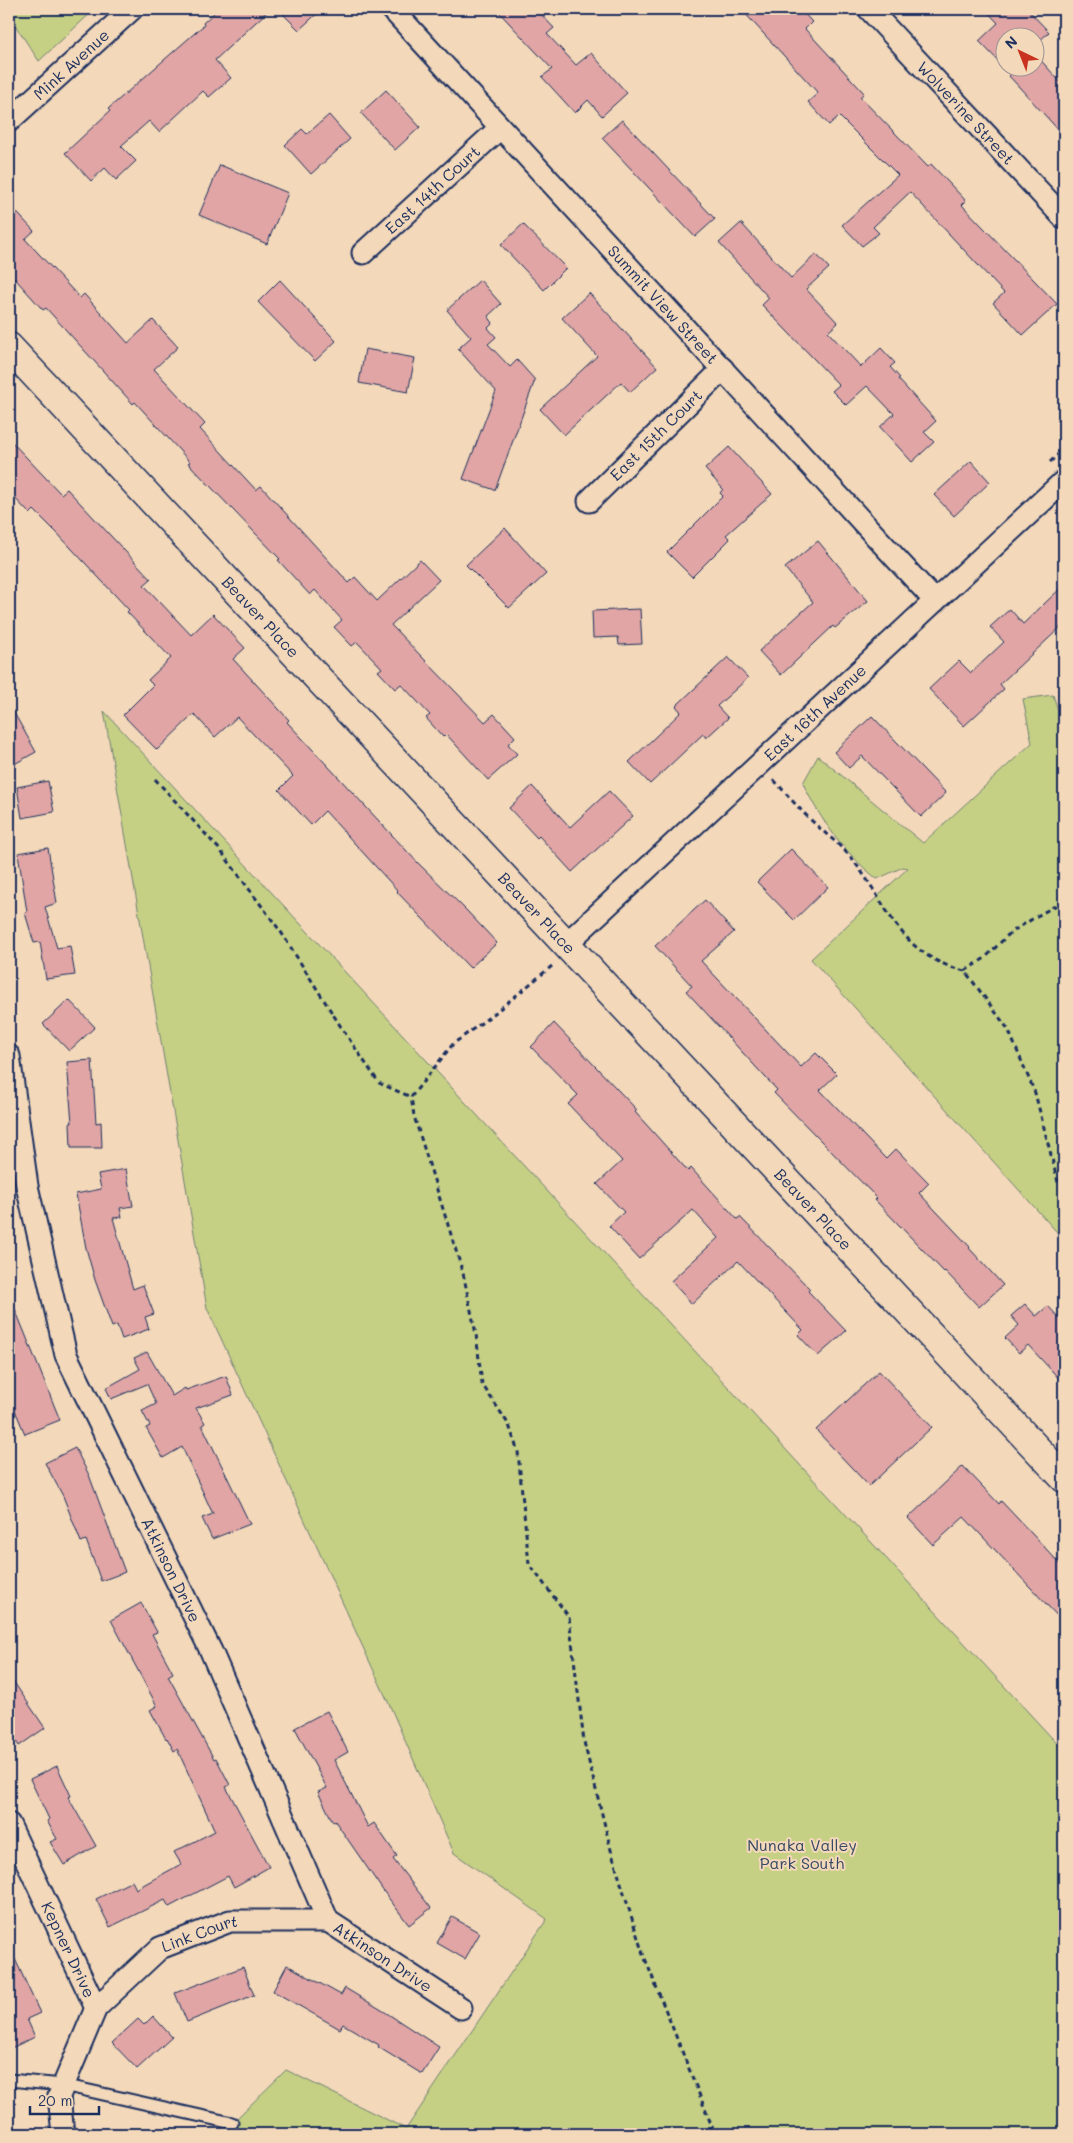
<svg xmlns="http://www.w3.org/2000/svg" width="1073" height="2143" viewBox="0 0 1073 2143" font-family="Mali,sans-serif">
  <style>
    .green { fill: #c5d084; stroke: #708071 }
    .water { fill: #7bc9d9; stroke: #558ba8 }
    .building { fill: #e0a5a4; stroke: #1b2f5e }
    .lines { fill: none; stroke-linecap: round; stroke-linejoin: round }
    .lane-casing { stroke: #1b2f5e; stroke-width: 15 }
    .street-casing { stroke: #1b2f5e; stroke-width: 25 }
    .secondary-casing { stroke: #1b2f5e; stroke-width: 31 }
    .path { stroke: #1b2f5e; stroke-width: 3; stroke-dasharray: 5 4; stroke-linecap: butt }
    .lane { stroke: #f3d8ba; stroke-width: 11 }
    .street { stroke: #f3d8ba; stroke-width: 21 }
    .secondary { stroke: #f3d8ba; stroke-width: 28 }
    .labels { text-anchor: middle; stroke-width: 4; stroke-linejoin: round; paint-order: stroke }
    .street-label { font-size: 16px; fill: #1b2f5e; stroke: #f3d8ba }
    .park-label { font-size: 16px; fill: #344764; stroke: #f3d8ba }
  </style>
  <rect width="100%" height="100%" fill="#f3d8ba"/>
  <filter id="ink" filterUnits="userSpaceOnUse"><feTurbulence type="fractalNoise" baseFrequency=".02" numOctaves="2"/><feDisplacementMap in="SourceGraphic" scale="10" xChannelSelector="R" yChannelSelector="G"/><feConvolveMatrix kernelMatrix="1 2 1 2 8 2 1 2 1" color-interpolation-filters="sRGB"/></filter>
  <g filter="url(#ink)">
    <path class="green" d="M9,9H95L39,61L9,16Z
      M1053,695L1062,723L1064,722V956L1059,961L1064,1012V1240L811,959L908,868L903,867L877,879C846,854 819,819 803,783L818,756L923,843L1032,743L1023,699Z
      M104,711L1064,1751V2134H228L227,2128L286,2070L406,2129L547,1919L454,1853L390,1706L207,1308Z"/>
    <path class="water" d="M1064,956V1012L1059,961Z"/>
    <path class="building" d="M218,9H270L215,60L231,78L209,97L203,91L159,132L149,121L121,146L136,161L116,180L105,168L91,181L65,153L110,111L108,109L204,25L203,23Z
      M278,9H322L299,30Z
      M496,9H536L554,28L547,34L576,65L591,53L627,93L602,116L588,100L575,113L542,77L552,69Z
      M741,9H800L812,22L805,29L864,93L860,97L928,167L931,164L966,201L962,205L1057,304L1023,335L993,303L1004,293L910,192L873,227L879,233L862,246L842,225L898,175L839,116L829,125L808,102L818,93Z
      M985,9H1027L1049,32L1036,44V38H1006V68H1036V55L1064,86V136L1009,76L1011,74L979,41L998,23Z
      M386,90L420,127L395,150L361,113Z
      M329,115L350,139L311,174L285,145L302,129L307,134Z
      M622,120L715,219L695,237L602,138Z
      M220,165L288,193L267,244L199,215Z
      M9,204L34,231L25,239L80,298L84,294L128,343L153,320L178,347L154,369L205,424L200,429L256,490L261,486L349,583L355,577L377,601L420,560L439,580L391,625L485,722L494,714L515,737L508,744L517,754L488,780L446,734L443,737L426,718L430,715L401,684L395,689L378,671L382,668L357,642L352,646L334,627L342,620L315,590L310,595L278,560L280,559L188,463L190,462L135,402L133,404L46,308L43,310L9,272Z
      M741,223L791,278L816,254L829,268L806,289L838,323L828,332L861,367L881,348L895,363L890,367L900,378L898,379L936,421L924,432L934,442L912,462L880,427L894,414L867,386L846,405L832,391L839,385L762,305L769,298L719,243Z
      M523,224L566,268L544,290L501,245Z
      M280,280L336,341L315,361L258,302Z
      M480,280L501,304L488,316L493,323L488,328L496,337L488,344L510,367L517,360L535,380L495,490L463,479L496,391L458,349L471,337L447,310Z
      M589,293L657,367L630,392L621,382L564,435L540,409L597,356L562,318Z
      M365,349L415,358L408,392L359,383Z
      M9,439L61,494L67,489L151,579L144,585L191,635L213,614L245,648L233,659L289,720L287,722L418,863L467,911L497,943L470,968L397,892L398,891L325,811L311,825L299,812L279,790L293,776L237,717L215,737L194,714L157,750L123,715L153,685L148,680L171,658L127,612L129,610L57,533L34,510L30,514L9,492Z
      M729,447L772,494L726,535L730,539L692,577L667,552L723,496L720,493L723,489L705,469Z
      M971,461L990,482L954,516L934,495Z
      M505,528L546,574L509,608L466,565Z
      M818,541L868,601L835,628L833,626L781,675L759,651L813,602L785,568Z
      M1064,585V624L1000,684L1004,689L964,726L929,689L959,661L971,673L1004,642L990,627L1010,609L1023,624Z
      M640,609L642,644L619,645L618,637L593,638L592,611Z
      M728,657L748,678L717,706L728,718L706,738L703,734L650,784L629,762L681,712L676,706Z
      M9,704L36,752L9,767Z
      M872,716L946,793L921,817L862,756L849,768L834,752Z
      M48,781L54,812L22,818L17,787Z
      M532,786L570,827L609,791L633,816L572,872L539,836L537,838L509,808Z
      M48,848L57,903L45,907L57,948L70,946L75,975L46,979L40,942L34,943L25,913L27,912L18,853Z
      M791,849L828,887L794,920L757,882Z
      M705,900L734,932L701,961L801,1067L816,1053L837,1074L820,1090L886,1159L896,1149L929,1183L919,1193L970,1247L969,1248L1003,1285L979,1307L945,1271L944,1272L875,1200L877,1198L774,1093L777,1090L686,991L692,986L655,946Z
      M69,1000L95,1027L69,1051L43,1024Z
      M554,1023L637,1110L635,1112L688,1171L691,1168L737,1219L740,1217L810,1289L808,1291L846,1331L818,1356L798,1335L803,1330L738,1261L692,1304L671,1281L718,1238L693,1210L639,1259L609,1226L624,1212L597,1184L622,1161L568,1104L578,1095L531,1047Z
      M92,1060L96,1123L101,1122L102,1148H71L70,1123H72L67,1062Z
      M126,1169L133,1206L120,1208L122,1217L113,1218L133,1289L143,1285L154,1314L145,1317L149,1329L122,1339L117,1325L112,1327L95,1280L86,1248L76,1194L101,1189L98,1174Z
      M9,1294L60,1420L25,1434L9,1396Z
      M1025,1304L1036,1316L1048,1306L1064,1323V1384L1028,1345L1019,1353L1005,1338L1019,1325L1011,1316Z
      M147,1352L172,1396L185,1388L186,1390L226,1376L233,1395L196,1408L205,1423L202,1425L250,1524L212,1539L202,1518L213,1514L182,1447L163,1458L146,1428L150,1426L142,1411L156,1404L147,1384L111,1399L106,1388L140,1369L134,1358Z
      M879,1371L932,1427L869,1486L816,1430Z
      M75,1448L89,1475L125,1572L101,1581L86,1540L81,1542L63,1496L45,1463Z
      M963,1466L999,1504L1001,1501L1064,1568V1623L964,1517L933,1545L908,1518Z
      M141,1603L157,1632L152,1634L173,1673L168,1676L214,1759L216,1758L230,1785L226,1787L269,1867L234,1887L228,1876L169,1907L165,1900L110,1927L96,1899L132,1881L136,1889L181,1864L174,1852L215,1831L177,1749L174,1751L167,1738L166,1739L150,1710L157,1706L111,1620Z
      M9,1675L45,1728L19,1746L9,1730Z
      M327,1711L348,1752L334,1760L368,1827L374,1823L397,1856L393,1859L431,1908L409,1925L384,1892L335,1821L333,1822L318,1792L327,1788L295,1728Z
      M57,1766L71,1796L68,1797L96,1846L64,1865L50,1842L57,1839L47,1821L49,1819L30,1779Z
      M452,1917L480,1933L465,1959L437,1943Z
      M9,1946L40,2013L27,2019L35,2037L9,2049Z
      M287,1965L341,1995L345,1988L385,2012L439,2047L422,2074L378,2047L379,2045L343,2024L340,2029L273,1991Z
      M243,1967L254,1995L187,2022L175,1993Z
      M153,2016L172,2037L137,2069L112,2043L138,2019L144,2025Z"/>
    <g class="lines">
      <g class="lane-casing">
        <path id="lane" d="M9,2080L63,2085L232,2123"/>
      </g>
      <g class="street-casing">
        <g id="street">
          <path id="s1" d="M392,9L935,601"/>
          <path id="s2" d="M869,9L1064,218"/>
          <path id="s3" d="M9,121L132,9"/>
          <path id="s4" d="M363,253L500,128"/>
          <path id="s5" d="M589,501L723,369"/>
          <path id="s6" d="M566,944L1064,481"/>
          <path id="s7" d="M9,1056L27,1186L66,1355L211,1651L328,1921L461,2008"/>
          <path id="s8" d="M9,1824L96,2008"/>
          <path id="s9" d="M63,2134L59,2096L96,2008L160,1948L230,1921H328"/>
        </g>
      </g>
      <g class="secondary-casing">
        <g id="secondary">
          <path id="s10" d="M9,347L1064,1478"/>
        </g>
      </g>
      <path class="path" d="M1050,462L1064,449
        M155,779L220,850L281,932L341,1027L379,1083L411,1097
        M774,780C786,793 797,807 810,819C821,830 833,839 844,850C888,897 893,954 965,971L1008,1029L1035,1093L1058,1182L1064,1192
        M552,966L496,1012L453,1044L411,1097L414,1116L463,1273L476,1334L482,1384L509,1425L518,1452L529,1564L569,1617L584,1742L612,1854L642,1951L715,2134
        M965,971L985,958L1010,933L1037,916L1064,901"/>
      <use href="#lane" class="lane"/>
      <use href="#street" class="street"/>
      <use href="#secondary" class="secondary"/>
    </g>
  </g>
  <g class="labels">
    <g class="street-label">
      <text dy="6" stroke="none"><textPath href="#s3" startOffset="84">Mink Avenue</textPath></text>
      <text dy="6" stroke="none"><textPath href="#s2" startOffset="142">Wolverine Street</textPath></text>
      <text dy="6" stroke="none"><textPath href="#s4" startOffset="94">East 14th Court</textPath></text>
      <text dy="6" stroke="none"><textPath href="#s1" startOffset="401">Summit View Street</textPath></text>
      <text dy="6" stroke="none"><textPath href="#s5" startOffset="94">East 15th Court</textPath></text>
      <text dy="6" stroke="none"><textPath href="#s10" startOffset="369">Beaver Place</textPath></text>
      <text dy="6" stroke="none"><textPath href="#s6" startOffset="340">East 16th Avenue</textPath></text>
      <text dy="6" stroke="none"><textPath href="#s10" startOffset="774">Beaver Place</textPath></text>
      <text dy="6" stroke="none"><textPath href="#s10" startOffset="1179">Beaver Place</textPath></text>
      <text dy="6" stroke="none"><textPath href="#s7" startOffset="544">Atkinson Drive</textPath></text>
      <text dy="6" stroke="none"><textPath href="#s9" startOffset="264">Link Court</textPath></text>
      <text dy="6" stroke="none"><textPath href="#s8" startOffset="139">Kepner Drive</textPath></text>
      <text dy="6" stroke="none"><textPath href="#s7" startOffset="994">Atkinson Drive</textPath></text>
    </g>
    <g class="park-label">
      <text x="802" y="1851">Nunaka Valley<tspan x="802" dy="18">Park South</tspan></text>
    </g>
  </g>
  <rect width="1073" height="2143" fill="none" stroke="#f3d8ba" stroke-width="30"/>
  <rect x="15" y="15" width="1043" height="2113" fill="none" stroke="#1b2f5e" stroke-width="2" filter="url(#ink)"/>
  <g transform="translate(1020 52) rotate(317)"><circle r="24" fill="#f3d8ba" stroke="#9d9495"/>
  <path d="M0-4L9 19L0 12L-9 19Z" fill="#c8321e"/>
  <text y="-8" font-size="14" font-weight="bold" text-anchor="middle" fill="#1b2f5e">N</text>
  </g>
  <path d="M30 2106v8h69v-8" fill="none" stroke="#1b2f5e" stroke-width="2.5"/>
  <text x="38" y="2106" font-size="15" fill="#1b2f5e" stroke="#f3d8ba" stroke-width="4" paint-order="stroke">20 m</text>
</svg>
